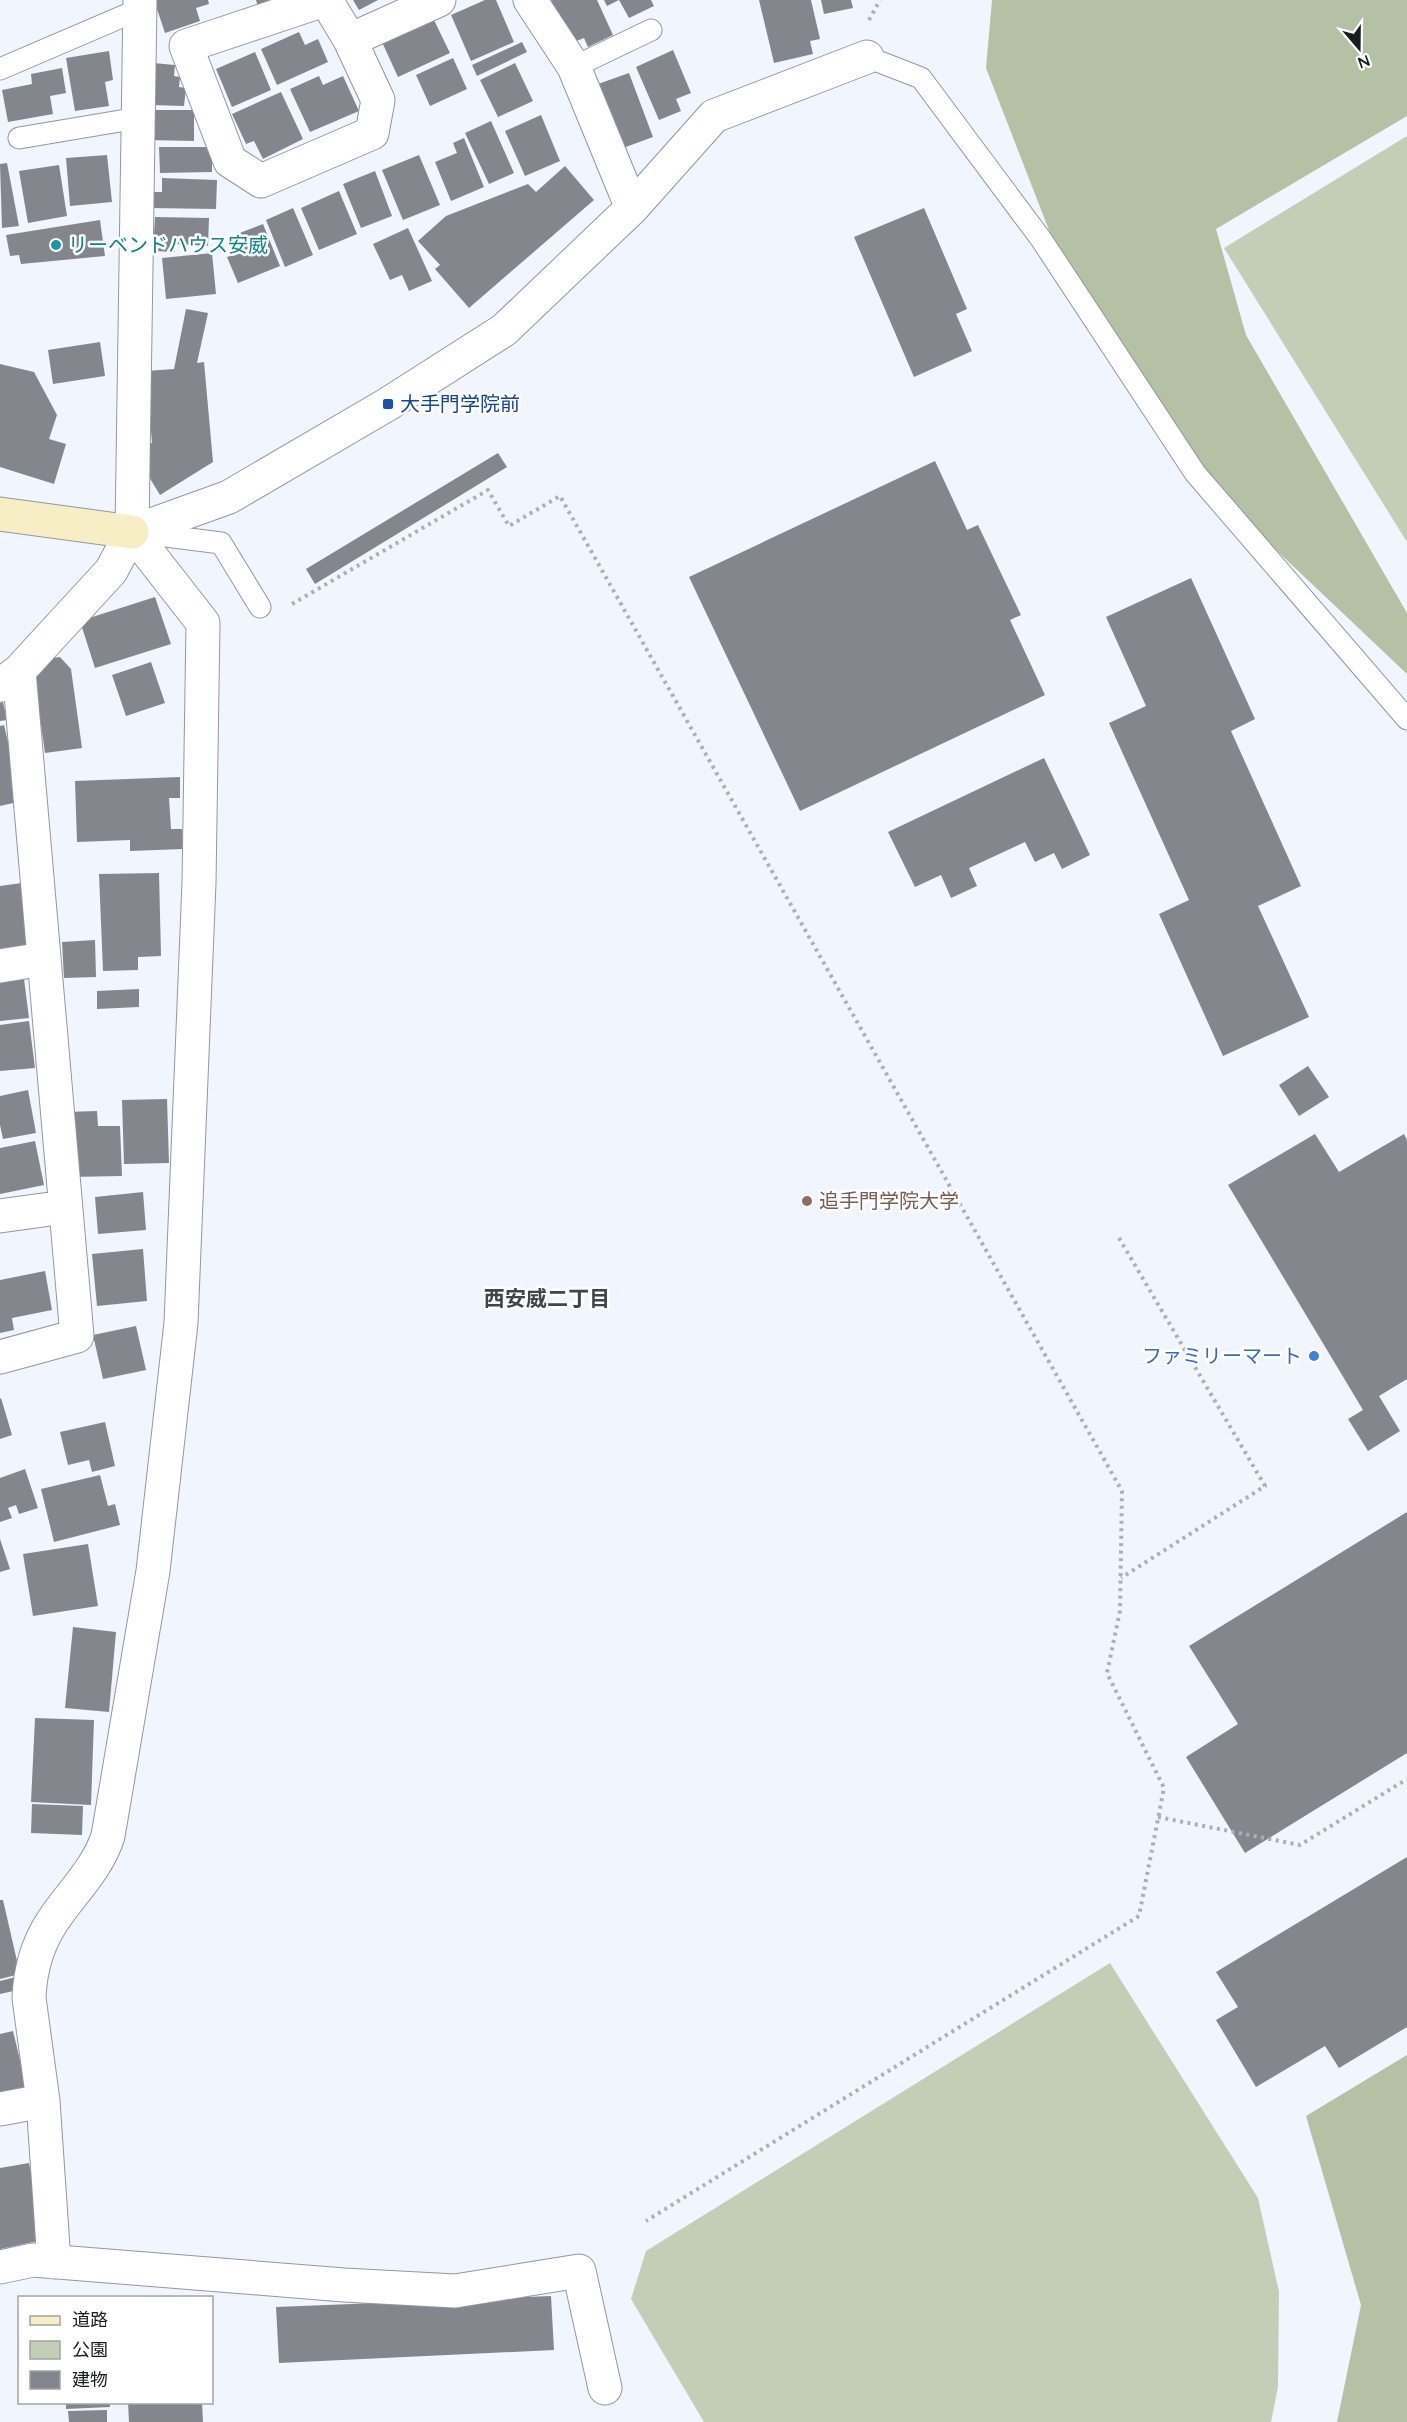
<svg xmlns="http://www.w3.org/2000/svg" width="1407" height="2422" viewBox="0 0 1407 2422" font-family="Quicksand,'Noto Sans JP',sans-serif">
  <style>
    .green { fill: #c4cdb6 }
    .forest { fill: #b5c1a4 }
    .building { fill: #83868d }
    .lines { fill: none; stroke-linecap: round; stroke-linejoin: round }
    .lane-casing { stroke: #93979e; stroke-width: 23 }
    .street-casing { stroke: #93979e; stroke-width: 35 }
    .secondary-casing { stroke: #93979e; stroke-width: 35 }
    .path { stroke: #acafb5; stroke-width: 4; stroke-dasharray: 3 4.5; stroke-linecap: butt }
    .lane { stroke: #fff; stroke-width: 21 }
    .street { stroke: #fff; stroke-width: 33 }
    .secondary { stroke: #f8eec5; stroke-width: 33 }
    .culture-dot { fill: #0f9aa8; stroke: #fff; stroke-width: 2 }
    .transit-dot { fill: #1a4fb4; stroke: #fff; stroke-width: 2 }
    .education-dot { fill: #8d6e63; stroke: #fff; stroke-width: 2 }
    .shop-dot { fill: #3f7fe0; stroke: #fff; stroke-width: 2 }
    .labels { text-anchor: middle; stroke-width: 5; stroke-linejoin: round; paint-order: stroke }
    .culture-label { font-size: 20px; fill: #0d838f; stroke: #fff; text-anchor: start }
    .transit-label { font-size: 20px; fill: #164399; stroke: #fff; text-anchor: start }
    .education-label { font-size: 20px; fill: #785e54; stroke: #fff; text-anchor: start }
    .shop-label { font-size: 20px; fill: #366cbe; stroke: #fff; text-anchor: end }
    .neighbourhood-label { font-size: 21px; font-weight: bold; fill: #41444b; stroke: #fff }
  </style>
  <rect width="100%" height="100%" fill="#f1f5fd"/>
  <path class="green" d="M1407,136V542L1224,248Z
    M1110,1963L1258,2198L1279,2292L1278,2387L1271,2422H704L631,2299L646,2251Z"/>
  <path class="forest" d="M992,0H1407V116L1216,229L1246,335L1407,613V674L1239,515L1068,279L986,68Z
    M1407,2055V2422H1337L1361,2305L1306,2116Z"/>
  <path class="building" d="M154,0H208L209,4L196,8L200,21L165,33Z
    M256,0H279L258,7Z
    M353,0H378L359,10Z
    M485,0H496L514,42L471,61L451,15Z
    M553,0H597L613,35L588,47L584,38L569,44L550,1Z
    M604,0H619L607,6Z
    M619,0H651L654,6L629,18Z
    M759,0H811L820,39L810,41L813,54L774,63Z
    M821,0H851L853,8L824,14Z
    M432,16L450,53L398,77L381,40Z
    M299,32L305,45L318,39L328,62L277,85L261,49Z
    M522,42L527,52L477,76L472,65Z
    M673,50L691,93L676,99L681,111L659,120L636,67Z
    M109,51L113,80L105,82L109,106L75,111L66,58Z
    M255,52L271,90L232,107L216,69Z
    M453,58L467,89L430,106L416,75Z
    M153,63L175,65L174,76L180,77L179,87L186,88L184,106L151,105Z
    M515,63L533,101L498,117L480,80Z
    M62,68L66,93L50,96L53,114L8,122L2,90L32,84L31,74Z
    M629,73L653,137L623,148L598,84Z
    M319,76L323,85L343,76L359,111L310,132L290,89Z
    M281,92L303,139L263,159L254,141L246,144L232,114Z
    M147,110H194V141L146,140Z
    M541,115L560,161L525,176L505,131Z
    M491,121L514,173L489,184L465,133Z
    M464,138L484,187L451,201L435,162L457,153L453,143Z
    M159,147H212V172L160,173Z
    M107,155L112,202L70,206L66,158Z
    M419,155L440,205L403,220L382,170Z
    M7,163L19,226L2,228L0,164Z
    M59,165L67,216L28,223L19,171Z
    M565,166L594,200L469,308L435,269L440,265L418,241L446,216L528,184L536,192Z
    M375,171L392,216L361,228L343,184Z
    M162,178L217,180L216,209L149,208V192H162Z
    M339,191L357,234L319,250L301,208Z
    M293,208L313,255L285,267L266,220Z
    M924,208L967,309L956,314L972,351L914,377L854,237Z
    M155,217L209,218L208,246L175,244V252L153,251Z
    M100,220L105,256L21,264L19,255L10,256L6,235Z
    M263,224L280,266L238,283L227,257L243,251L237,234Z
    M408,228L432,281L409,291L402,275L390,280L373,244Z
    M212,253L216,294L166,299L162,258Z
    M186,309L208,313L197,363L204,362L213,462L160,495L146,472L144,444L152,443L146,371L174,369Z
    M100,342L105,376L53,384L48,350Z
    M0,364L34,372L57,415L49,439L66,444L54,484L0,467Z
    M498,453L507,467L315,584L306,569Z
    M935,461L967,530L978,525L1021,615L1010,620L1045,695L800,811L689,577Z
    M1191,578L1255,719L1231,731L1301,886L1258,906L1309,1017L1223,1056L1159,914L1189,900L1109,723L1146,706L1106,617Z
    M155,597L171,644L95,668L80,621Z
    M60,657L71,669L82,748L45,753L32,661Z
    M151,662L165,703L126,716L112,675Z
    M3,702L7,720L0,721V703Z
    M4,725L22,801L0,806V726Z
    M1044,758L1090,855L1062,869L1054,853L1035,862L1025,842L969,868L977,886L951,898L941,875L915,887L888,832Z
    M180,777V798H169L171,829H182L183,849L130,851V840L77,842L75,781Z
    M159,873L161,956L138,957V970L103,971L99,874Z
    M22,883L31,944L0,949V886Z
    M95,940L96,977L64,978L62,942Z
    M23,971L29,1018L0,1021V973Z
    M139,989V1007L97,1009V991Z
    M29,1021L35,1068L0,1071V1025Z
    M1308,1066L1329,1097L1299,1116L1279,1085Z
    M28,1090L36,1133L3,1139L0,1125V1096Z
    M167,1099L169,1163L124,1164L122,1100Z
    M97,1111L98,1126H120L122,1176L69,1177L67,1112Z
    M1315,1134L1339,1172L1404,1134L1407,1140V1379L1379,1396L1400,1431L1368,1451L1348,1419L1363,1410L1228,1185Z
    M35,1141L44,1185L0,1194V1148Z
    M143,1192L146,1230L98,1234L95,1197Z
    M143,1249L147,1301L97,1306L92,1254Z
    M45,1271L52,1310L12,1318L14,1330L0,1333V1280Z
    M136,1326L146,1370L103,1379L93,1335Z
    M1,1398L12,1435L0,1439V1399Z
    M105,1422L115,1466L92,1472L89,1460L68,1465L60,1432Z
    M25,1469L38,1508L19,1514L16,1505L8,1508L12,1518L0,1522V1478Z
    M100,1475L108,1506L115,1504L120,1525L54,1542L41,1489Z
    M1407,1512V1753L1245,1853L1186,1757L1238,1724L1189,1646Z
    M0,1539L10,1569L0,1572Z
    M88,1544L98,1606L33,1616L23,1554Z
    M73,1627L116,1632L109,1712L65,1708Z
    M35,1718L94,1720L91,1805L31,1802Z
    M32,1804L83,1806L82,1835L31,1833Z
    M1407,1857V2027L1339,2068L1325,2046L1256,2087L1216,2020L1238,2007L1216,1972Z
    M0,1900H3L20,1974L0,1979Z
    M24,1975L27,1988L0,1994V1981Z
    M13,2031L27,2089L0,2096V2034Z
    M29,2163L43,2240L0,2249V2168Z
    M551,2296L554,2350L279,2363L276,2307Z
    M66,2402H110V2407L66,2409Z
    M128,2402H202L203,2422H129Z
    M107,2410V2422H69L68,2411Z"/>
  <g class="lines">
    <g class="lane-casing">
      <path id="lane" d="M867,57L921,78L1041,239L1195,473L1407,719
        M574,67L651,30
        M0,69L140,9
        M19,138L138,118
        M142,533L221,543L260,607"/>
    </g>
    <g class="street-casing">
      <path id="street" d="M324,0L186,46L230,161L261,181L372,133L378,100L350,40L326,0
        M530,0L574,67L632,208
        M350,40L439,0
        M132,532L229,497L388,404L504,330L632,208L714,116L867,57
        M1,685L19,671L111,571L132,532L140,0
        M0,966L43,959
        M0,1216L65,1207
        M0,1357L77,1336L19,671
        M0,2109L43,2101
        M54,2262L43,2101L29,1998C30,1971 37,1945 52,1922C71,1893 97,1870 108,1836L153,1571L181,1323L199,883L203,623L132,532
        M0,2267L33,2260L344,2285L455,2291L579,2271L605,2388"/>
    </g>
    <g class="secondary-casing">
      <path id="secondary" d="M0,514L132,532"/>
    </g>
    <path class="path" d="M869,20L880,0
      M292,604L488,490L509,526L560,496L1122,1491L1120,1611L1107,1673L1164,1788L1139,1916L646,2221
      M1119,1238L1265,1486L1121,1578
      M1158,1817L1300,1845L1407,1779"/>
    <use href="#lane" class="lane"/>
    <use href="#street" class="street"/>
    <use href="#secondary" class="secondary"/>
  </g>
  <circle class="culture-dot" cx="56" cy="245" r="6"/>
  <rect class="transit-dot" x="382" y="398" width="12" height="12" rx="3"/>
  <circle class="education-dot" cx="807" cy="1201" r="6"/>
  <circle class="shop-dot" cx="1314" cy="1356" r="6"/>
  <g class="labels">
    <g class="culture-label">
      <text x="68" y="252">リーベンドハウス安威</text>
    </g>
    <g class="transit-label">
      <text x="400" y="411">大手門学院前</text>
    </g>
    <g class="education-label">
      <text x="819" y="1208">追手門学院大学</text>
    </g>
    <g class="shop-label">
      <text x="1302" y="1363">ファミリーマート</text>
    </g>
    <g class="neighbourhood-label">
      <text x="547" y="1306">西安威二丁目</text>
    </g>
  </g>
  <rect x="18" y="2296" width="195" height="108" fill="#ffffff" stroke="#a3a4a5" stroke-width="1.5"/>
  <rect x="30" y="2316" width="30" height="9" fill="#f8eec5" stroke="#a3a4a5" stroke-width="1.5"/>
  <text x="72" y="2326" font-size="18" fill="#1a1c1e">道路</text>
  <rect x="30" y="2341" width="30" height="18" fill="#c4cdb6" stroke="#a3a4a5" stroke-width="1.5"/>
  <text x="72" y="2356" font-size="18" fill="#1a1c1e">公園</text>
  <rect x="30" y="2371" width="30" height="18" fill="#83868d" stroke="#a3a4a5" stroke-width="1.5"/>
  <text x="72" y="2386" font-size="18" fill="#1a1c1e">建物</text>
  <g transform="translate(1359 48) rotate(160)" stroke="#ffffff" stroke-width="4.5" paint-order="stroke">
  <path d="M0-4.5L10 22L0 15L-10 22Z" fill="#1a1c1e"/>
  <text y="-9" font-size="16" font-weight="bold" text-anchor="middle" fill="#1a1c1e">N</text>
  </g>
</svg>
